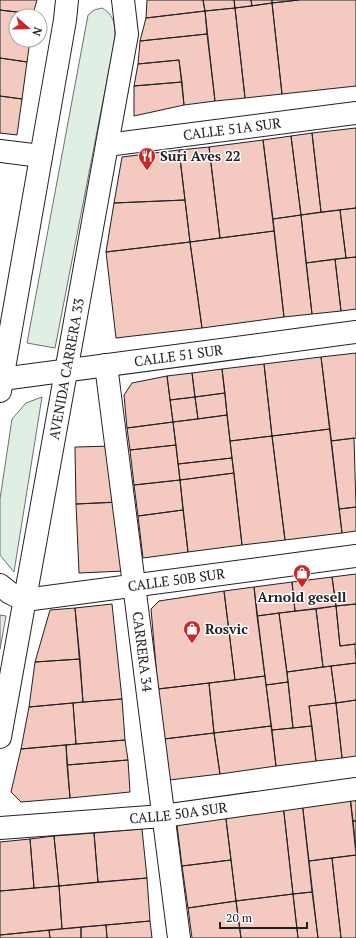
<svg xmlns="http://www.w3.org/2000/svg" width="356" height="938" viewBox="0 0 356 938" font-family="'PT Serif',serif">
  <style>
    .green { fill: #e0efe3; stroke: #6f6f6f }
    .building { fill: #f3c9c0; stroke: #222 }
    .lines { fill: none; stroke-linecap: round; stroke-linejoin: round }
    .minor-casing { stroke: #222; stroke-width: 24 }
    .major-casing { stroke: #222; stroke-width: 24 }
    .minor { stroke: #fff; stroke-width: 22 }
    .major { stroke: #fff; stroke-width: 22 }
    .labels { text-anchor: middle; stroke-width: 3; stroke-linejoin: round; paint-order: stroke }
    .street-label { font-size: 14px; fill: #222; stroke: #fff }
    .poi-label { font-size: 14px; font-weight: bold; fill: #222; stroke: #fff; text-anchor: start }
  </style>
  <rect width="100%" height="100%" fill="#fff"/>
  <path class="green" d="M102,8C115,15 115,26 115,39L55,348L27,343L88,15L94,10Z
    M42,397L14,572L0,555V499L12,419L26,403Z
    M0,615L6,616L0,649Z"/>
  <path class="building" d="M0,0H37L33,14L0,10Z
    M147,0H203L205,11L146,18Z
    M203,0H234L235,8L205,11Z
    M234,0H251L252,6L235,8Z
    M251,0H272V3L252,6Z
    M272,0H299L272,3Z
    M299,0H356V86L282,94L272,3Z
    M272,3L282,94L245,98L235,8Z
    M235,8L245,98L215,101L205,11Z
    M0,10L33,14V16H16V40H30L27,62L0,58Z
    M205,11L207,34L140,41L146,18Z
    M207,34L215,101L184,105L179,60L138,64L140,41Z
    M0,58L27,62L22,99L0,96Z
    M179,60L182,82L134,86L138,64Z
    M182,82L184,105L134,116V86Z
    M0,96L22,99L17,135L0,133Z
    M356,128V208L321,212L312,133Z
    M312,133L321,212L301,215L291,136Z
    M291,136L301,215L273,219L263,140Z
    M263,140L274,231L220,238L209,147Z
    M209,147L220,238L190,242L179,150Z
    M179,150L185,200L114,203L122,157Z
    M185,200L190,242L106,252L114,203Z
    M356,208V257L346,258L340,210Z
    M340,210L346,258L306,263L301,215Z
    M301,215L312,314L284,317L273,219Z
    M274,231L284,317L202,328L190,242Z
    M190,242L202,328L116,338L106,252Z
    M356,257V309L341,311L335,259Z
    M335,259L341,311L312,314L306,263Z
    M356,353V438L331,441L321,357Z
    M321,357L330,429L272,436L264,364Z
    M264,364L272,436L230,441L222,369Z
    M222,369L225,393L195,397L192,373Z
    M192,373L195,397L170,400L167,376Z
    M167,376L173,422L127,428L124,395L132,383Z
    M225,393L227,415L198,419L195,397Z
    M195,397L198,419L173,422L170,400Z
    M227,415L232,458L178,464L173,422Z
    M173,422L176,445L130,450L127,428Z
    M330,429L342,533L285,540L272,436Z
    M272,436L285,540L242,545L230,441Z
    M354,438L356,507L339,509L331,441Z
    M176,445L180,480L134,485L130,450Z
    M113,446L116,502L76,504L75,447Z
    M232,458L234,473L180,480L178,464Z
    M234,473L242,545L188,552L180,480Z
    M180,480L183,510L138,516L134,485Z
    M122,502L124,571L79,573L76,504Z
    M356,507V531L342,533L339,509Z
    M183,510L188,552L143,558L138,516Z
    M356,574V604L336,606L332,577Z
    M332,577L336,606L295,611L292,582Z
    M292,582L295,611L257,616L254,587Z
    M254,587L265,676L235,680L224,591Z
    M224,591L235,680L158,689L151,609L159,601Z
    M112,604L122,699L83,702L75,608Z
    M356,604V644L340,646L336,606Z
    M336,606L340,646L355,644L356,663L323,667L316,609Z
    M75,608L80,659L35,662L50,610Z
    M316,609L323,667L287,672L279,613Z
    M279,613L288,682L266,685L257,616Z
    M80,659L83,702L29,707L35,662Z
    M356,663V700L336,703L331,666Z
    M331,666L336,703L309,706L312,726L293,728L287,672Z
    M265,676L271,726L214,733L209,683Z
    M288,682L293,728L272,730L266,685Z
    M209,683L214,733L164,739L158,689Z
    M122,699L125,740L76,744L73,703Z
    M356,700V756L342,758L336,703Z
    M73,703L76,744L21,749L29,707Z
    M336,703L342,758L316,761L309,706Z
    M271,726L276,766L220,774L214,733Z
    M312,726L316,761L276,766L272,730Z
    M214,733L220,774L169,780L164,739Z
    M125,740L128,760L67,765L66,745Z
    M66,745L70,798L21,802L11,792L21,749Z
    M128,760L130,792L70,798L67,765Z
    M356,795V821H353L350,796Z
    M350,796L356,855L309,861L302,801Z
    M302,801L312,892L293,894L283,804Z
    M283,804L293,894L236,901L225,811Z
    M225,811L231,860L182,866L176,817Z
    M353,821H356V848Z
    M142,829L147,878L98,882L94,833Z
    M94,833L98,882L59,886L54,836Z
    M54,836L59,886L34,888L30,839Z
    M30,839L34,888L0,891V842Z
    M356,855V938H341L332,858Z
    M332,858L341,938H318L309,861Z
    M231,860L236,901L188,908L182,866Z
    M147,878L150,921L62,929L59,886Z
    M59,886L62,929L0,935V891Z
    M312,892L318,938H298L293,894Z
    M293,894L298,938H241L236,901Z
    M236,901L241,938H192L188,908Z
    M150,921L152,938H107L106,925Z
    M106,925L107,938H81V927Z
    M81,927V938H50L49,930Z
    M49,930L50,938H0V935Z"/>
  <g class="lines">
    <g class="minor-casing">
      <g id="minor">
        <path id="s1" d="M107,145L356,113"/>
        <path d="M0,151L41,156"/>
        <path id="s2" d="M106,365L179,938"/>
        <path id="s3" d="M0,828L163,816L356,789"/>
      </g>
    </g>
    <g class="major-casing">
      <g id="major">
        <path id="s4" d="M2,379L356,332"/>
        <path d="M0,391L65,20L67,0"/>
        <path id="s5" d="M0,585L10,593L25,600L356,556"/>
        <path id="s6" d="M0,737L127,34L123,0"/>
      </g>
    </g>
    <use href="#minor" class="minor"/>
    <use href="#major" class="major"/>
  </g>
  <defs>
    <g id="restaurant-pin" transform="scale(0.9)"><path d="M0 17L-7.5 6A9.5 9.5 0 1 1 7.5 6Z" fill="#c62828" stroke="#fff"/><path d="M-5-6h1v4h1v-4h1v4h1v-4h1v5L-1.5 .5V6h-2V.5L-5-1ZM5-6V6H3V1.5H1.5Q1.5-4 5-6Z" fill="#fff"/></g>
    <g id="shop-pin" transform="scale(0.9)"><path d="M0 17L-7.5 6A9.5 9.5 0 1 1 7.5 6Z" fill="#c62828" stroke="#fff"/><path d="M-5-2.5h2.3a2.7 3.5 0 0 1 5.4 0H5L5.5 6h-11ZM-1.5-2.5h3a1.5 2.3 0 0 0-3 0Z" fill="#fff"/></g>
  </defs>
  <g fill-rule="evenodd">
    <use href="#restaurant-pin" x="147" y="156"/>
    <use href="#shop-pin" x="302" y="573"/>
    <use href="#shop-pin" x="192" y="629"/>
  </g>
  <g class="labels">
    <g class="street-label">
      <text dy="5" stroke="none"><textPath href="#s1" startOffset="126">CALLE 51A SUR</textPath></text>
      <text dy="5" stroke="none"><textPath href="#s4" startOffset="178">CALLE 51 SUR</textPath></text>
      <text dy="5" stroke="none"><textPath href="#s6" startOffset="374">AVENIDA CARRERA 33</textPath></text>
      <text dy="5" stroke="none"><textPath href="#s5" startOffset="182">CALLE 50B SUR</textPath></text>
      <text dy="5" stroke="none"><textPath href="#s2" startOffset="289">CARRERA 34</textPath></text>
      <text dy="5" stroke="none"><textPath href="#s3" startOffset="179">CALLE 50A SUR</textPath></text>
    </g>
    <g class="poi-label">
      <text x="160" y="161">Suri Aves 22</text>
      <text x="302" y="602" text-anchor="middle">Arnold gesell</text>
      <text x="205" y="634">Rosvic</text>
    </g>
  </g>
  <g transform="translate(28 28) rotate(110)"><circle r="19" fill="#ffffff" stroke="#a7a7a7"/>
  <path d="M0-3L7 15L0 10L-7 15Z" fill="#c62828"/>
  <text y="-6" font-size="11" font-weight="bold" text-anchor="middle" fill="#222222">N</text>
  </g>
  <path d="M220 922v6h87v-6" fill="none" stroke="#222222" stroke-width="2"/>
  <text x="226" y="922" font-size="12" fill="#222222" stroke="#ffffff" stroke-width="3" paint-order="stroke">20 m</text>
</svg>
